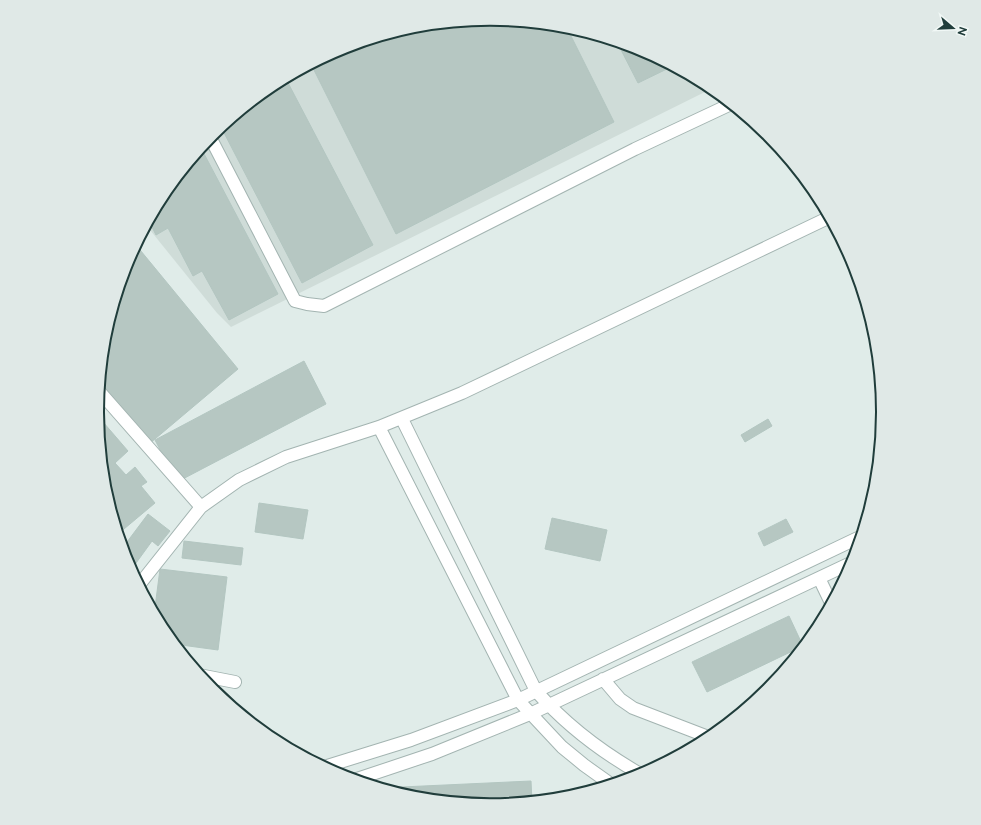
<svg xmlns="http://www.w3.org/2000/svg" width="981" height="825" viewBox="0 0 981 825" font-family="Raleway,sans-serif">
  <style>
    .built { fill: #cfdcd8 }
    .building { fill: #b6c7c2; stroke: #b3c6c1 }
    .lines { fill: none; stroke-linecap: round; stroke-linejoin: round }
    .minor-casing { stroke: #a3b4b1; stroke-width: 14 }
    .minor { stroke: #fff; stroke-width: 12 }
    .rim { fill: none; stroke: #203d3b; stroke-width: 2 }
  </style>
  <rect width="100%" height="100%" fill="#e0ece9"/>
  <path class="built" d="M491,19L567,27L641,49L713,88L231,327L217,313L146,225L163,194L212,134L272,85L340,49L414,27Z"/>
  <path class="building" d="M491,19L566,26L614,122L396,234L311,64L340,49L414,27Z
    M617,42L641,49L673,66L638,83Z
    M286,79L373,245L302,283L221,127L268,89Z
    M201,148L278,294L229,320L202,271L193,276L168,228L156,235L149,221L163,194Z
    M136,245L238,369L149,444L100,384L105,336L127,262Z
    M304,361L326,404L177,482L155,440Z
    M97,415L128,451L115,463L126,475L135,467L147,482L141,486L155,503L118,534L105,489Z
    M768,419L772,426L745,442L741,435Z
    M259,503L308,510L303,539L255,532Z
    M148,514L170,531L158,546L152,541L131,570L121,542L123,539L127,542Z
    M552,518L607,530L600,561L545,549Z
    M786,519L793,532L764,546L758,533Z
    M184,541L243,548L241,565L182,558Z
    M160,569L227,577L218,650L174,644L163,631L154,615Z
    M789,616L803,646L707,692L692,662Z
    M531,781L532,802L490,806L414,798L380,788Z"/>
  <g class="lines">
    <g class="minor-casing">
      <path id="minor" d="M210,137L295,301L307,304L324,306L635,149L731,104
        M99,391L201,507
        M402,419L536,691C566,725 603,753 642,775
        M379,427L518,700L562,747L584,765L612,785
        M819,578L832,605
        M139,585L201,507L239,480L286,457L379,427L462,393L830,217
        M199,675L235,682
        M603,679L620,699L633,708L711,738
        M324,767L411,740L518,700L862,536
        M354,780L432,754L530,714L855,561"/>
    </g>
    <use href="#minor" class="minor"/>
  </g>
  <path d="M0 0H981V825H0ZM104 412a386 386 0 1 1 772 0a386 386 0 1 1-772 0Z" fill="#e0e9e7" fill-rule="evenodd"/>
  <path class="rim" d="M104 412a386 386 0 1 1 772 0a386 386 0 1 1-772 0Z"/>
  <g transform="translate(953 28) rotate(109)" stroke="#f1f8f6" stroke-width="3" paint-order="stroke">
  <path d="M0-3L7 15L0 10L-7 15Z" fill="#203d3b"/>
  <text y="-6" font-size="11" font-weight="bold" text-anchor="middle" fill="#203d3b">N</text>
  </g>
</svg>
